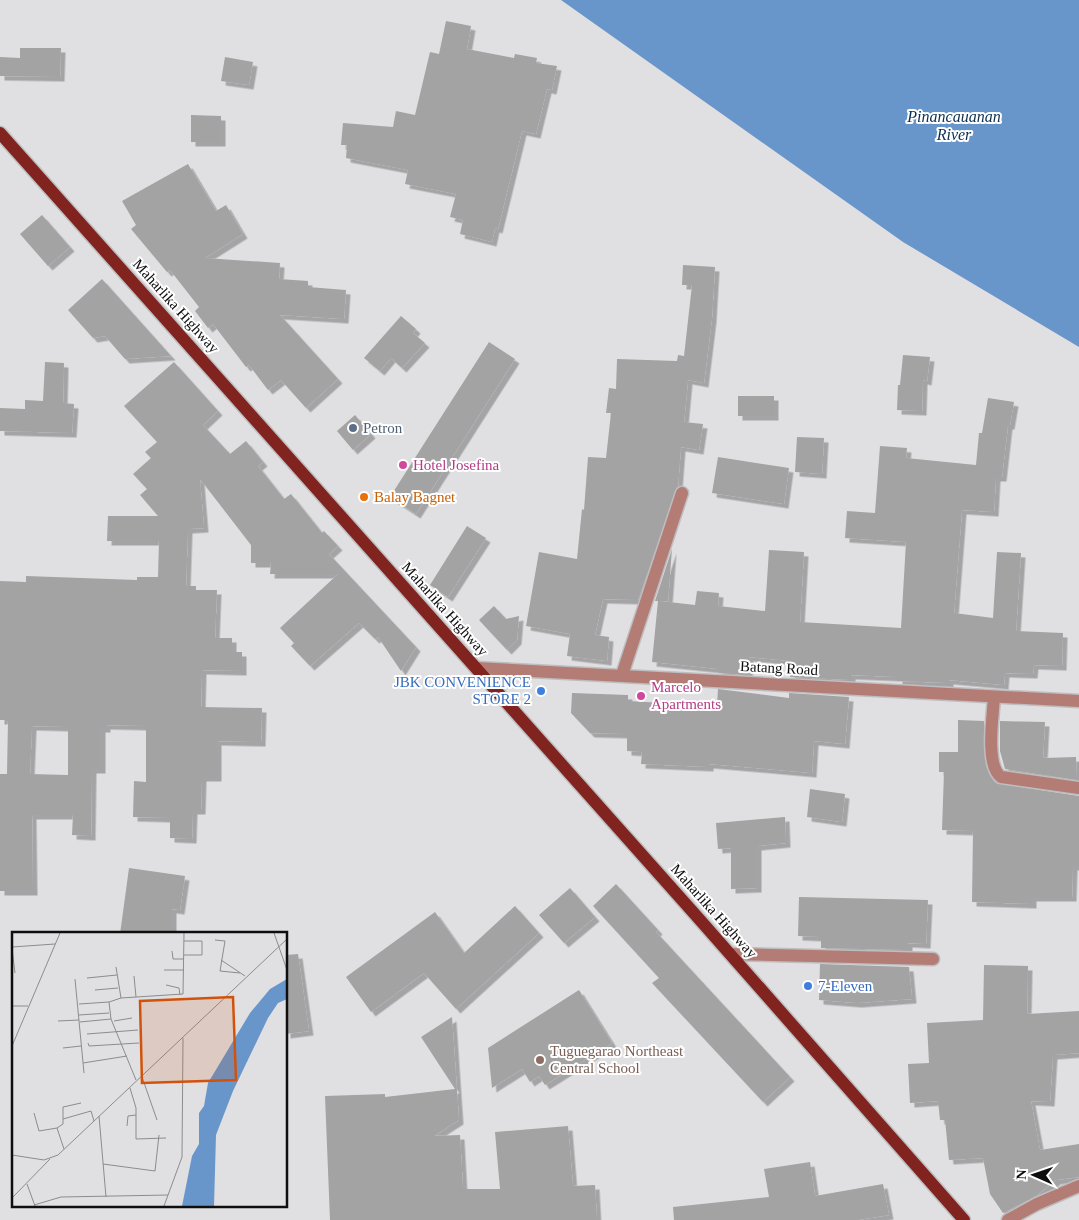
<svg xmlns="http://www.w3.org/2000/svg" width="1079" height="1220" viewBox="0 0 1079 1220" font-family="'Times New Roman',serif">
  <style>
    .water { fill: #6896ca }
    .building { fill: #a3a3a4; fill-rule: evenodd; filter: url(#shadow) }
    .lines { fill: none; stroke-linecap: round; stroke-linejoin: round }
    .minor-casing { stroke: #bebec0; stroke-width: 15 }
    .major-casing { stroke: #bebec0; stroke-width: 15 }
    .minor { stroke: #b37d76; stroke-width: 12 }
    .major { stroke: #81231e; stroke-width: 12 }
    .service-dot { fill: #5c6f8a; stroke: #fff; stroke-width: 2 }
    .hotel-dot { fill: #d1479c; stroke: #fff; stroke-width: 2 }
    .food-dot { fill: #e8710a; stroke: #fff; stroke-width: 2 }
    .shop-dot { fill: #3f7fe0; stroke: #fff; stroke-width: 2 }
    .education-dot { fill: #8d6e63; stroke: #fff; stroke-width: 2 }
    .labels { text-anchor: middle; stroke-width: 4; stroke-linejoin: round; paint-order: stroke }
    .street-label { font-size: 15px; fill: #0e0e0e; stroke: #fff }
    .service-label { font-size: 15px; fill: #4e5e75; stroke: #fff; text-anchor: start }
    .hotel-label { font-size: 15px; fill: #b23c85; stroke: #fff; text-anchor: start }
    .food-label { font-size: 15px; fill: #c56008; stroke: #fff; text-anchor: start }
    .shop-label { font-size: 15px; fill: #366cbe; stroke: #fff; text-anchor: end }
    .education-label { font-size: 15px; fill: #785e54; stroke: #fff; text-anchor: start }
    .water-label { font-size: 16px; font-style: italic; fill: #0c2e50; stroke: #fff }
    .inset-road { fill: none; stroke: #8c8c8d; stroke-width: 1 }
    .view { fill: #d2520c; fill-opacity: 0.15; stroke: #d2520c; stroke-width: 2.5 }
    .inset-edge { fill: none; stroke: #0e0e0e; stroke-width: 2.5 }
  </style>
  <defs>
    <filter id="shadow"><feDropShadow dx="4.5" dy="4.5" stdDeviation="0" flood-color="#0004"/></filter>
  </defs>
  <rect width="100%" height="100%" fill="#e0e0e2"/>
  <path class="water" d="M561,0H1079V347L903,242Z"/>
  <path class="building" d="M446,21L471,26L467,49L514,58L515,54L537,58L536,63L557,66L552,90L547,89L536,134L522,131L498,229L495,228L492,242L460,234L463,220L450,217L456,194L405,184L408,170L346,158L347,145H341L343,123L393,127L396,111L415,115L430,52L439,54Z
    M20,48H61L60,77L0,76V57L20,58Z
    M225,57L253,62L249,85L221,81Z
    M191,115L221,116V142H191Z
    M188,164L216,211L226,205L243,234L205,258L280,263L279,279L308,281V287L346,290L344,319L280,315L338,379L306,408L281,380L268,390L249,365L246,367L213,324L208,328L195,311L199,307L170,270L167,272L131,229L136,225L122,201Z
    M42,215L70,247L48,266L20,234Z
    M683,265L715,267L712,318L704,383L688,380L684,422L703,424L699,450L681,447L678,486L638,600L603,599L595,635L609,637L607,661L567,656L570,634L526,626L539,552L577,559L582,509L584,510L588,457L606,458L611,413H606L609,388L616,389L617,359L677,361L678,355L684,356L692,285H682Z
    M102,279L171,356L125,359L105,336L93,338L68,310Z
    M401,316L416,329L413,333L425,343L402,368L391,358L380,371L364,358Z
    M489,342L515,359L416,514L390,497Z
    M903,355L930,357L927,381L923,380L922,411L897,410L898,385H900Z
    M45,362L64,363L63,403L74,404L72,433L0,431V408L25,409V400L43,401Z
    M174,362L218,411L203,425L230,454L246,441L263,462L258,466L284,499L291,494L322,533L324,531L338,546L329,554L416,647L401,671L378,637L375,639L359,623L310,666L291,646L294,643L280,628L338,574H270L271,563H251V545L200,479L204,528L188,529L186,586H196V590H217L215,638H232V652H242V671L202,670L201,707L262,708L261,742L217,741V777H202L201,810H193L192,839L170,838V818L133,817L134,781L146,782V726L106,725V728H101V769H92L91,836L72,835L73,815H32L33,891H0V774H7L8,720H0V581L26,582V576L137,580V577H158L159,541H107L108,516H158L140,495L147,489L133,474L151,458L145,452L157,442L124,406ZM32,726L68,727V775L30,774Z
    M738,396H774V416H738Z
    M988,398L1014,402L1010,425H1008L1002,477H996L994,512L962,510L954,613L993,618L997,552L1021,553L1016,631L1063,633L1062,666L1034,665L1033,674L1005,673L1004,685L949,680V683L898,681V677L851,675V680L790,677L791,661L749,657L748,675L719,673V669L652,662L658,601H655L672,549L668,601H660L695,605L697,591L719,593L718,606L765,611L769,550L804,552L800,622L901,628L906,542L845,538L847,511L875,513L880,446L907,448L906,458L976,465L979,433H982Z
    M355,415L371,434L353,450L337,431Z
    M797,437L824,438L822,474L795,472Z
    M718,457L789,468L784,504L712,493Z
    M467,526L486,538L448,597L430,585Z
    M494,606L506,619L519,616L517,640L507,650L479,620Z
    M718,689L789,698V693L849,697L845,744L814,741L812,773L709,764V767L641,764L642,752L627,751V734L590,733L571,713L572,693L628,695V701L717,706Z
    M958,720L984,721L985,763L989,774L995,783L1079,796V866H1073L1072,897H1032V904L972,902L973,831L942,830L944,772H939V752H958Z
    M1000,721L1045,722L1043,758L1076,757L1077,780L1005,769L1000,751Z
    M810,789L845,794L842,822L807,817Z
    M785,817L786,843L757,846V888L731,889V848L718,849L716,823Z
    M129,868L185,876L180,910L172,909V934H120Z
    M616,884L658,930L656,932L790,1077L763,1102L652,983L659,978L593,906Z
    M570,888L595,917L564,943L539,915Z
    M799,897L928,900L926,944L908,943V950L821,948V937L798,936Z
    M515,906L539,933L456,1009L424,973L371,1012L346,977L435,912L464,953Z
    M298,954L309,1031L286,1034V955Z
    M820,964L909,967L912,999L857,1003L819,1000Z
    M984,965L1028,966L1027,1014L1079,1011V1053L1053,1055L1050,1102L1031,1101L1040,1150L1079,1144V1177L1056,1180L1036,1196L1003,1213L990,1194L983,1158L949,1160L945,1120H940L938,1101L910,1103L908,1064L929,1063L927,1023L983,1020Z
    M579,990L612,1043L545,1085L539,1076L530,1082L522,1069L492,1088L488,1048Z
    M452,1017L459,1120L434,1136L460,1135L463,1189H500L495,1132L568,1126L573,1186L595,1185L597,1220H330L325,1096L385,1094V1097L455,1089L421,1037Z
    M810,1162L815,1196L883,1184L889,1215L858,1220H674L673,1207L769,1197L764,1169Z"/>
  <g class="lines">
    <g class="minor-casing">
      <path id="minor" d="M476,668L1079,701
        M622,675L682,493
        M994,697C993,716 985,765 1001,777L1079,788
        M731,954L933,959
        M1008,1220L1037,1204L1079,1186"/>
    </g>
    <g class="major-casing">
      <path id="major" d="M0,133L700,920L964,1220"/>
    </g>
    <use href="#minor" class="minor"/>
    <use href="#major" class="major"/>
  </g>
  <circle class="service-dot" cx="353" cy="428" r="5"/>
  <g class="hotel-dot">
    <circle cx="403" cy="465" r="5"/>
    <circle cx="641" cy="696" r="5"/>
  </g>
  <circle class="food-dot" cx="364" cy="497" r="5"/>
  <g class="shop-dot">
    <circle cx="541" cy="691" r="5"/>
    <circle cx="808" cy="986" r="5"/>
  </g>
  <circle class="education-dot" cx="540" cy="1060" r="5"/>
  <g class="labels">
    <g class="street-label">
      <text transform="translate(176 306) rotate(48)" y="5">Maharlika Highway</text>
      <text transform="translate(445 609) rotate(48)" y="5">Maharlika Highway</text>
      <text transform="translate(779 668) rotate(3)" y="5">Batang Road</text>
      <text transform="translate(714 911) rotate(48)" y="5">Maharlika Highway</text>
    </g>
    <g class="service-label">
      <text x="363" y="433">Petron</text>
    </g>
    <g class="hotel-label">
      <text x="413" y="470">Hotel Josefina</text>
      <text x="651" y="692">Marcelo<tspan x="651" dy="17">Apartments</tspan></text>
    </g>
    <g class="food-label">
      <text x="374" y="502">Balay Bagnet</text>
    </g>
    <g class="shop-label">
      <text x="531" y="687">JBK CONVENIENCE<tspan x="531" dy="17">STORE 2</tspan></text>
      <text x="818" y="991" text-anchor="start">7-Eleven</text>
    </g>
    <g class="education-label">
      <text x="550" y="1056">Tuguegarao Northeast<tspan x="550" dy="17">Central School</tspan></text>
    </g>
    <g class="water-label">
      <text x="954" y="122">Pinancauanan<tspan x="954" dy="18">River</tspan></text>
    </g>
  </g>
  <g transform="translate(12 932)">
    <rect width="275" height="275" fill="#e0e0e2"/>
    <path d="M275,47V67L266,71L256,86L221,159L204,203L202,274H170L180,224L187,212V181L192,174L196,151L238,81L258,57Z" fill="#6896ca"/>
    <path class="inset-road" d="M262,1L275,38M203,8L213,9L208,39L228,41M172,9H190V23H172M0,15L43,12M0,17L3,41M160,19L161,27H172M209,28L233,44M104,35L109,66M152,38H172M122,44L124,65M75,46L105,43M63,47L72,141M154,53L167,56L168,63M83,58L106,56M67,72L97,70M0,74H16M67,83L97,81M46,89L67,88M102,89L120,86M68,90L99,87M75,102L126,98M76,111L77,114L127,111M0,114L48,1M51,116L69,114M71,131L115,124M130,145L145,188M124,148L99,87L97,70L109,66L171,62L172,1M118,156L124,176V207L154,206M22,181L27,199L45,196L51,192V175L69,171M87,184L94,265M51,187L79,179L82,189M115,194L116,184L124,183M45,196L52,217M0,223L32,228L46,223L275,7M91,232L143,239L147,203M15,252L23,274M0,266L38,227M22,273L49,265L156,263M152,274L170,225L171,106"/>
    <path class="view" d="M221,65L224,148L130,151L128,69Z"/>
    <rect width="275" height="275" class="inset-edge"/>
  </g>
  <g transform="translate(1034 1175) rotate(272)" stroke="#ffffff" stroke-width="4" paint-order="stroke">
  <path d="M0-4L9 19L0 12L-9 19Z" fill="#0e0e0e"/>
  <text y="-8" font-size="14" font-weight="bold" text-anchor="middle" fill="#0e0e0e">N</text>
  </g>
</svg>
